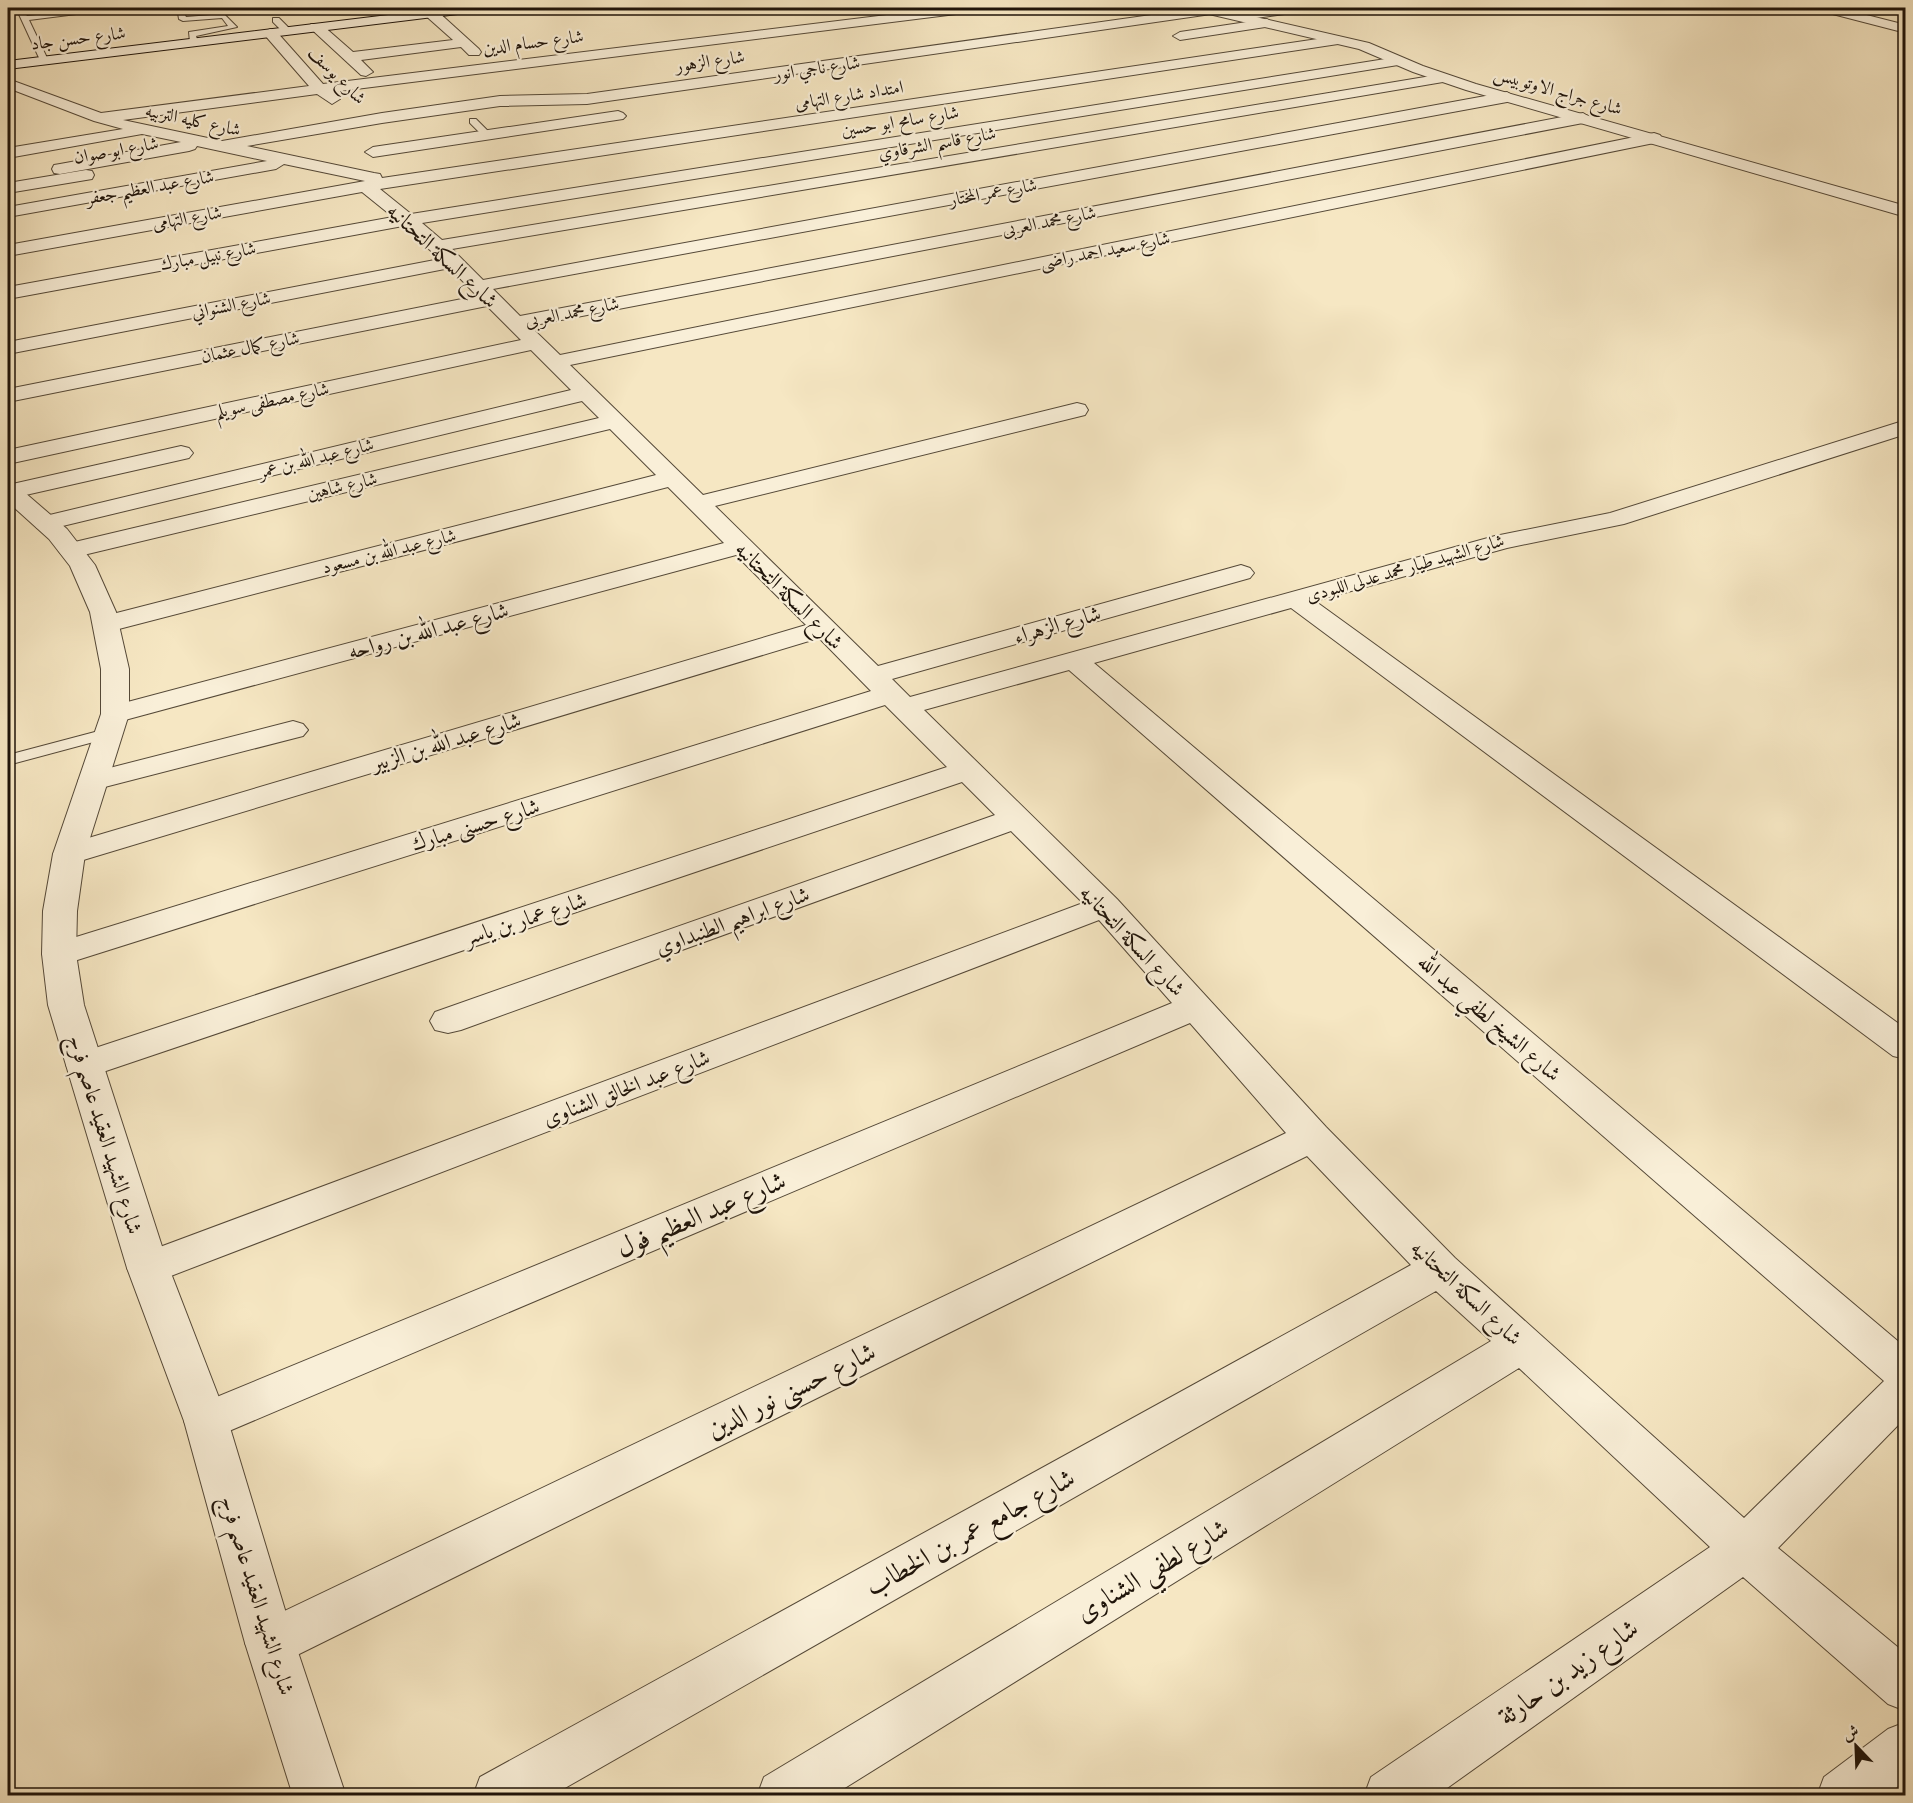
<svg xmlns="http://www.w3.org/2000/svg" width="1913" height="1803" viewBox="0 0 1913 1803" font-family="'Gentium Book Plus',Amiri,serif">
  <style>
    .lines { fill: none; stroke-linecap: round; stroke-linejoin: round }
    .service-casing { stroke: #554938; stroke-width: 2 }
    .minor-casing { stroke: #554938; stroke-width: 2 }
    .tertiary-casing { stroke: #554938; stroke-width: 2 }
    .secondary-casing { stroke: #1f140a; stroke-width: 2 }
    .service { fill: #f9efd8; fill-rule: evenodd }
    .minor { fill: #f9efd8; fill-rule: evenodd }
    .tertiary { fill: #f9efd8; fill-rule: evenodd }
    .secondary { fill: #f9efd8; fill-rule: evenodd }
    .labels { text-anchor: middle; stroke-width: 4.5; stroke-linejoin: round; paint-order: stroke }
    .far-street-label { font-size: 18px; fill: #1f140a; stroke: #f9efd8 }
    .street-label { font-size: 22px; fill: #1f140a; stroke: #f9efd8 }
    .near-street-label { font-size: 27px; fill: #1f140a; stroke: #f9efd8 }
  </style>
  <rect width="100%" height="100%" fill="#f6e7c3"/>
  <filter id="stains"><feTurbulence type="fractalNoise" baseFrequency=".00333" numOctaves="4"/><feColorMatrix values="0 0 0 0 .2 0 0 0 0 .09 0 0 0 0 .02 0 0 0 .5 -.17"/></filter>
  <radialGradient id="worn" r=".72"><stop offset=".6" stop-color="#630" stop-opacity="0"/><stop offset="1" stop-color="#630" stop-opacity=".3"/></radialGradient>
  <g class="lines">
    <g class="service-casing">
      <path id="service" d="M21,8L27,16L104,8H124L29,20L48,60L44,62L40,60L17,10Z
        M178,13H184L186,17L224,14L237,27L196,36L198,42L194,44L190,42L189,32L228,26L222,18L183,21L179,19Z
        M273,18H279L289,28V32H283L273,22Z
        M470,119H476L490,133V137H484L470,123Z
        M110,728L118,733L116,736L8,765V755Z"/>
    </g>
    <g class="minor-casing">
      <path id="minor" d="M944,8H979L972,12L332,92L340,99L332,104L317,94L123,120L222,141L382,113L500,96L587,94L1201,8H1216L1218,10L1211,14L587,104L500,106L382,123L247,146L374,173L380,174L382,178L1338,36L1345,40L1338,44L380,189L411,214L1398,57L1405,61L1398,65L422,223L442,240L1443,74L1450,78L1443,82L452,249L483,280L1507,92L1515,97L1507,102L493,289L520,316L1583,113L1591,118L1583,123L530,326L560,355L1654,133L1660,135L1662,138L1654,143L570,365L703,495L1077,403L1085,405L1088,410L1085,415L715,506L878,666L1241,565L1250,568L1254,573L1250,578L892,679L910,697L1495,536L1610,513L1906,420V434L1624,524L1507,548L1315,601L1906,1029V1059L1893,1056L1291,608L1094,663L1906,1348V1417L1778,1548L1906,1654V1711L1888,1704L1743,1577L1436,1796H1364L1371,1777L1710,1547L1519,1368L832,1796H757L764,1777L1491,1341L1436,1291L551,1796H473L480,1777L1411,1265L1307,1156L287,1660L270,1666L253,1660L245,1643L253,1626L1286,1133L1190,1023L222,1434L206,1440L190,1434L184,1421L190,1408L1172,1003L1099,920L163,1279L148,1284L133,1279L127,1268L133,1257L1083,903L1011,831L461,1030L448,1033L435,1030L430,1021L435,1012L995,815L962,782L97,1074L84,1078L71,1074L66,1065L71,1056L947,767L885,705L71,962L59,965L47,962L42,954L47,946L871,691L819,638L80,861L69,864L58,861L53,854L58,847L806,625L736,555L125,720L115,723L105,720L101,714L105,708L724,543L668,487L115,630L106,632L97,630L93,624L97,618L656,475L610,429L71,558L62,555L58,550L62,545L599,418L582,401L46,530L37,528L34,523L37,518L571,390L531,350L8,464V450L521,340L487,306L8,402V389L477,296L450,268L8,354V342L440,259L403,226L8,299V287L393,217L362,192L8,256V245L365,181L284,164L276,169L8,217V207L267,161L197,146L195,149L189,151L60,174L54,173L52,169L54,165L60,164L181,142L142,134L8,158V148L123,129L94,121L8,88V79L101,113L309,86L263,33L270,29L275,30L323,84ZM1069,670L1884,1381L1744,1518L1455,1258L1326,1127L1117,899L924,710Z
        M1274,8H1306L1299,12L1241,20L1234,16L1241,12Z
        M1819,8H1839L1906,25V33L1821,11Z
        M431,9L436,10L479,49L481,52L479,55H469L461,47L361,60L373,72L366,76L361,75L309,27L311,24H321L353,52L453,40L426,16L424,13L426,10Z
        M1267,19L1274,23L1272,26L1180,40L1173,36L1180,32Z
        M618,111L623,113L626,116L623,119L373,157L365,152L373,147Z
        M86,170L92,171L94,175L92,179L8,193V183Z
        M181,446L189,448L193,453L189,458L8,499V485Z
        M293,721L303,724L308,730L303,736L93,790L82,787L78,781L82,775Z
        M1906,1722V1780L1886,1796H1817L1824,1777L1888,1729Z"/>
    </g>
    <g class="tertiary-casing">
      <path id="tertiary" d="M1194,8H1216L1369,43L1423,66L1476,84L1906,206V217L1466,90L1413,72L1359,49L1196,11Z
        M8,483L16,485L67,529L95,565L116,612L129,669V714L85,854L77,911L76,954L84,1005L169,1268L228,1421L295,1643L346,1796H293L245,1643L184,1421L127,1268L48,1005L42,954L43,911L53,854L101,714V669L90,612L70,566L49,539L8,502Z"/>
    </g>
    <g class="secondary-casing">
      <path id="secondary" d="M446,8H481L474,12L8,69V61Z"/>
    </g>
    <use href="#service" class="service"/>
    <use href="#minor" class="minor"/>
    <use href="#tertiary" class="tertiary"/>
    <use href="#secondary" class="secondary"/>
  </g>
  <g class="labels">
    <g class="far-street-label">
      <text transform="translate(78 38) rotate(-7)" y="6">شارع حسن جاد</text>
      <text transform="translate(533 42) rotate(-7)" y="6">شارع حسام الدين</text>
      <text transform="translate(710 61) rotate(-8)" y="6">شارع الزهور</text>
      <text transform="translate(817 68) rotate(-8)" y="6">شارع ناجي انور</text>
      <text transform="translate(337 75) rotate(45)" y="6">شارع يوسف</text>
      <text transform="translate(1558 91) rotate(16)" y="6">شارع جراج الاوتوبيس</text>
      <text transform="translate(849 95) rotate(-9)" y="6">امتداد شارع التهامى</text>
      <text transform="translate(193 120) rotate(12)" y="6">شارع كليه التربيه</text>
      <text transform="translate(900 121) rotate(-9)" y="6">شارع سامح ابو حسين</text>
      <text transform="translate(937 143) rotate(-10)" y="6">شارع قاسم الشرقاوي</text>
      <text transform="translate(116 150) rotate(-10)" y="6">شارع ابو صوان</text>
      <text transform="translate(150 187) rotate(-10)" y="6">شارع عبد العظيم جعفر</text>
      <text transform="translate(993 192) rotate(-10)" y="6">شارع عمر المختار</text>
      <text transform="translate(187 218) rotate(-10)" y="6">شارع التهامى</text>
      <text transform="translate(1049 221) rotate(-11)" y="6">شارع محمد العربى</text>
      <text transform="translate(1105 250) rotate(-11)" y="6">شارع سعيد احمد راضى</text>
      <text transform="translate(208 256) rotate(-10)" y="6">شارع نبيل مبارك</text>
      <text transform="translate(231 305) rotate(-11)" y="6">شارع الشنواني</text>
      <text transform="translate(572 312) rotate(-11)" y="6">شارع محمد العربى</text>
      <text transform="translate(250 347) rotate(-11)" y="6">شارع كمال عثمان</text>
      <text transform="translate(272 400) rotate(-12)" y="6">شارع مصطفى سويلم</text>
      <text transform="translate(316 458) rotate(-14)" y="6">شارع عبد الله بن عمر</text>
      <text transform="translate(342 486) rotate(-13)" y="6">شارع شاهين</text>
      <text transform="translate(389 551) rotate(-14)" y="6">شارع عبد الله بن مسعود</text>
      <text transform="translate(1405 568) rotate(-16)" y="6">شارع الشهيد طيار محمد عدلى اللبودى</text>
    </g>
    <g class="street-label">
      <text transform="translate(443 255) rotate(43)" y="8">شارع السكة التحتانيه</text>
      <text transform="translate(790 595) rotate(45)" y="8">شارع السكة التحتانيه</text>
      <text transform="translate(1057 624) rotate(-16)" y="8">شارع الزهراء</text>
      <text transform="translate(428 630) rotate(-15)" y="8">شارع عبد الله بن رواحه</text>
      <text transform="translate(446 741) rotate(-17)" y="8">شارع عبد الله بن الزبير</text>
      <text transform="translate(475 824) rotate(-17)" y="8">شارع حسنى مبارك</text>
      <text transform="translate(525 918) rotate(-18)" y="8">شارع عمار بن ياسر</text>
      <text transform="translate(732 920) rotate(-20)" y="8">شارع ابراهيم الطنبداوي</text>
      <text transform="translate(1133 940) rotate(47)" y="8">شارع السكة التحتانيه</text>
      <text transform="translate(1490 1017) rotate(41)" y="8">شارع الشيخ لطفي عبد الله</text>
      <text transform="translate(626 1087) rotate(-21)" y="8">شارع عبد الخالق الشناوى</text>
      <text transform="translate(106 1134) rotate(73)" y="8">شارع الشهيد العقيد عاصم فرج</text>
      <text transform="translate(1467 1292) rotate(43)" y="8">شارع السكة التحتانيه</text>
      <text transform="translate(258 1595) rotate(73)" y="8">شارع الشهيد العقيد عاصم فرج</text>
    </g>
    <g class="near-street-label">
      <text transform="translate(701 1214) rotate(-23)" y="9">شارع عبد العظيم فول</text>
      <text transform="translate(791 1390) rotate(-26)" y="9">شارع حسنى نور الدين</text>
      <text transform="translate(970 1532) rotate(-29)" y="9">شارع جامع عمر بن الخطاب</text>
      <text transform="translate(1152 1570) rotate(-31)" y="9">شارع لطفي الشناوى</text>
      <text transform="translate(1568 1672) rotate(-35)" y="9">شارع زيد بن حارثة</text>
    </g>
  </g>
  <rect width="1913" height="1803" fill="none" stroke="#f6e7c3" stroke-width="30"/>
  <rect x="9" y="9" width="1895" height="1785" fill="none" stroke="#1f140a" stroke-width="3"/>
  <rect x="15" y="15" width="1883" height="1773" fill="none" stroke="#1f140a" stroke-width="1.5"/>
  <g transform="translate(1856 1746) rotate(337)" stroke="#f9efd8" stroke-width="4.5" paint-order="stroke">
  <path d="M0-4.5L10 22L0 15L-10 22Z" fill="#1f140a"/>
  <text y="-9" font-size="16" font-weight="bold" text-anchor="middle" fill="#1f140a">ش</text>
  </g>
  <rect width="100%" height="100%" filter="url(#stains)"/>
  <rect width="100%" height="100%" fill="url(#worn)"/>
</svg>
